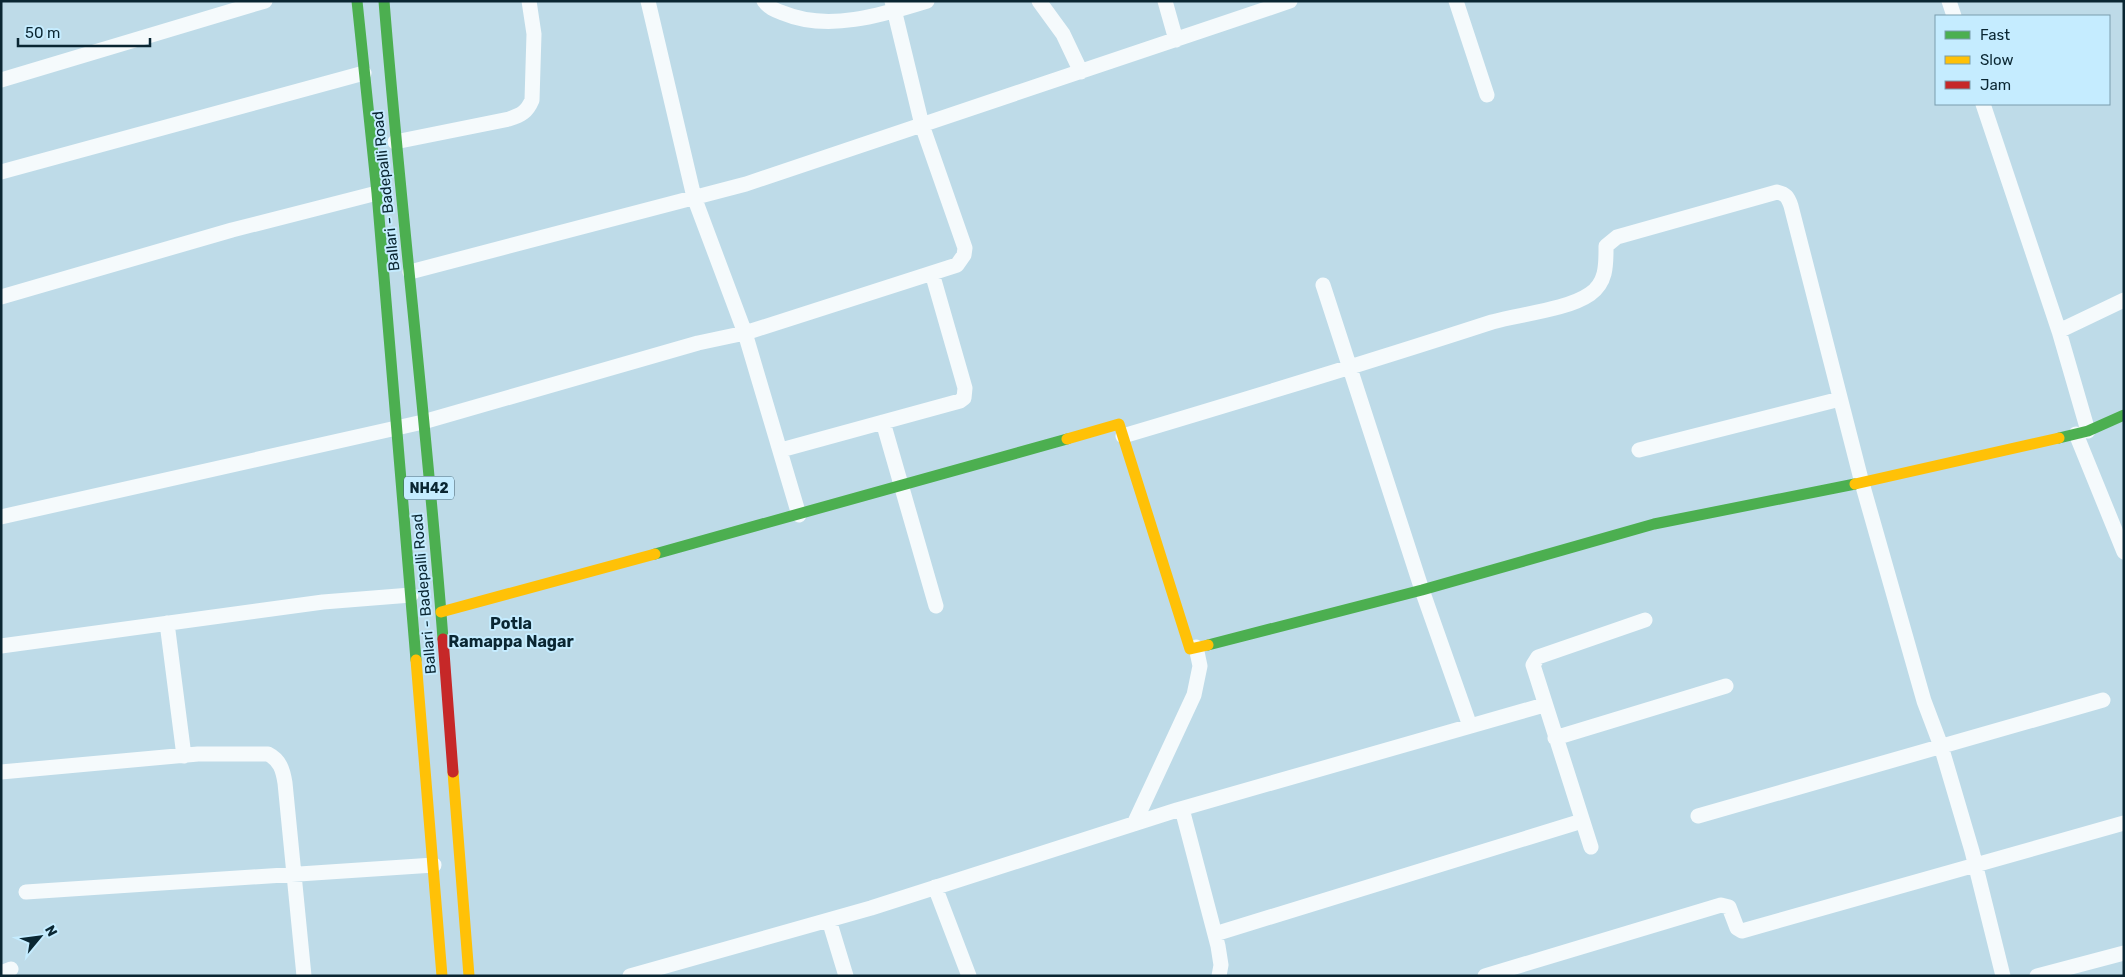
<svg xmlns="http://www.w3.org/2000/svg" width="2125" height="977" viewBox="0 0 2125 977" font-family="Rubik,sans-serif">
  <style>
    .lines { fill: none; stroke-linecap: round; stroke-linejoin: round }
    .street { stroke: #f5fafc; stroke-width: 15 }
    .fast { stroke: #4caf50; stroke-width: 11 }
    .slow { stroke: #ffc107; stroke-width: 11 }
    .jam { stroke: #c62828; stroke-width: 11 }
    .labels { text-anchor: middle; stroke-width: 4; stroke-linejoin: round; paint-order: stroke }
    .shield { fill: #c5ecff; stroke: #426170; stroke-width: 1 }
    .shield-label { font-size: 14px; font-weight: bold; fill: #0a2632 }
    .street-label { font-size: 15px; fill: #0a2632; stroke: #c5ecff }
    .neighbourhood-label { font-size: 16px; font-weight: bold; fill: #0a2632; stroke: #c5ecff }
  </style>
  <rect width="100%" height="100%" fill="#bedbe8"/>
  <g class="lines">
    <path class="street" d="M648,1L694,197L745,333L799,515
      M764,1C769,8 775,10 783,13C828,32 882,15 927,1
      M1039,1L1063,34L1081,72
      M1165,1L1176,40
      M1456,1L1487,95
      M1949,1L1954,16
      M1,80L265,1
      M1983,104L2059,331L2124,300
      M395,142L509,119C521,115 527,112 532,100L534,34L529,1
      M1,172L364,73
      M410,272L746,184L1290,1
      M1323,285L1422,590L1470,726
      M1,297L232,230L377,193
      M2059,331L2088,431
      M883,422L936,606
      M2076,434L2124,552
      M1123,436C1247,399 1369,362 1492,322C1520,314 1567,310 1590,294C1607,282 1606,264 1606,246L1617,237L1777,192C1786,194 1788,197 1791,206L1862,483L1924,701L1941,746L1972,851L2003,976
      M781,450L960,401L964,398L965,388L932,273
      M1639,450L1840,399
      M1,517L423,422L698,343L745,333L957,265L964,255L965,248L922,125L892,1
      M167,623L184,756
      M1,646L323,602L411,595
      M1555,738L1726,686
      M1,772L198,754H268C280,760 283,770 285,783L304,976
      M1182,809L1218,946L1221,965L1219,976
      M1698,816L2103,700
      M1134,824L1194,695L1200,666L1196,647
      M1591,847L1533,665L1538,657L1645,620
      M935,887L969,976
      M26,892L434,865
      M829,920L846,976
      M1215,934L1582,821
      M1,973L11,969
      M630,976L871,908L1177,810L1544,705
      M1485,976L1721,905L1729,907L1737,928L1742,931L2124,823
      M2037,976L2124,953"/>
    <path class="fast" d="M357,1L377,193L416,660
      M384,1C401,214 427,426 443,639
      M2059,438L2088,431L2124,415
      M655,554L1067,439
      M1208,645L1422,590L1654,524L1855,484"/>
    <path class="slow" d="M1067,439L1119,424L1190,649L1208,645
      M1855,484L2059,438
      M441,612L655,554
      M416,660L442,976
      M453,772L469,976"/>
    <path class="jam" d="M443,639L453,772"/>
  </g>
  <g class="labels">
    <rect class="shield" x="404" y="476.5" width="50" height="23" rx="4"/>
    <g class="shield-label">
      <text x="429" y="493">NH42</text>
    </g>
    <g class="street-label">
      <text transform="translate(386 191) rotate(-96)" y="5">Ballari - Badepalli Road</text>
      <text transform="translate(424 594) rotate(-95)" y="5">Ballari - Badepalli Road</text>
    </g>
    <g class="neighbourhood-label">
      <text x="511" y="629">Potla<tspan x="511" dy="18">Ramappa Nagar</tspan></text>
    </g>
  </g>
  <rect width="2125" height="977" fill="none" stroke="#0a2632" stroke-width="5"/>
  <rect x="1935" y="15" width="175" height="90" fill="#c5ecff" stroke="#7a9dad"/>
  <rect x="1945" y="31" width="25" height="8" fill="#4caf50" stroke="#7a9dad"/>
  <text x="1980" y="40" font-size="15" fill="#0a2632">Fast</text>
  <rect x="1945" y="56" width="25" height="8" fill="#ffc107" stroke="#7a9dad"/>
  <text x="1980" y="65" font-size="15" fill="#0a2632">Slow</text>
  <rect x="1945" y="81" width="25" height="8" fill="#c62828" stroke="#7a9dad"/>
  <text x="1980" y="90" font-size="15" fill="#0a2632">Jam</text>
  <g transform="translate(40 937) rotate(61)" stroke="#c5ecff" stroke-width="4" paint-order="stroke">
  <path d="M0-4L9 19L0 12L-9 19Z" fill="#0a2632"/>
  <text y="-8" font-size="14" font-weight="bold" text-anchor="middle" fill="#0a2632">N</text>
  </g>
  <path d="M18 38v8h132v-8" fill="none" stroke="#0a2632" stroke-width="2.5"/>
  <text x="25" y="38" font-size="15" fill="#0a2632" stroke="#c5ecff" stroke-width="4" paint-order="stroke">50 m</text>
</svg>
